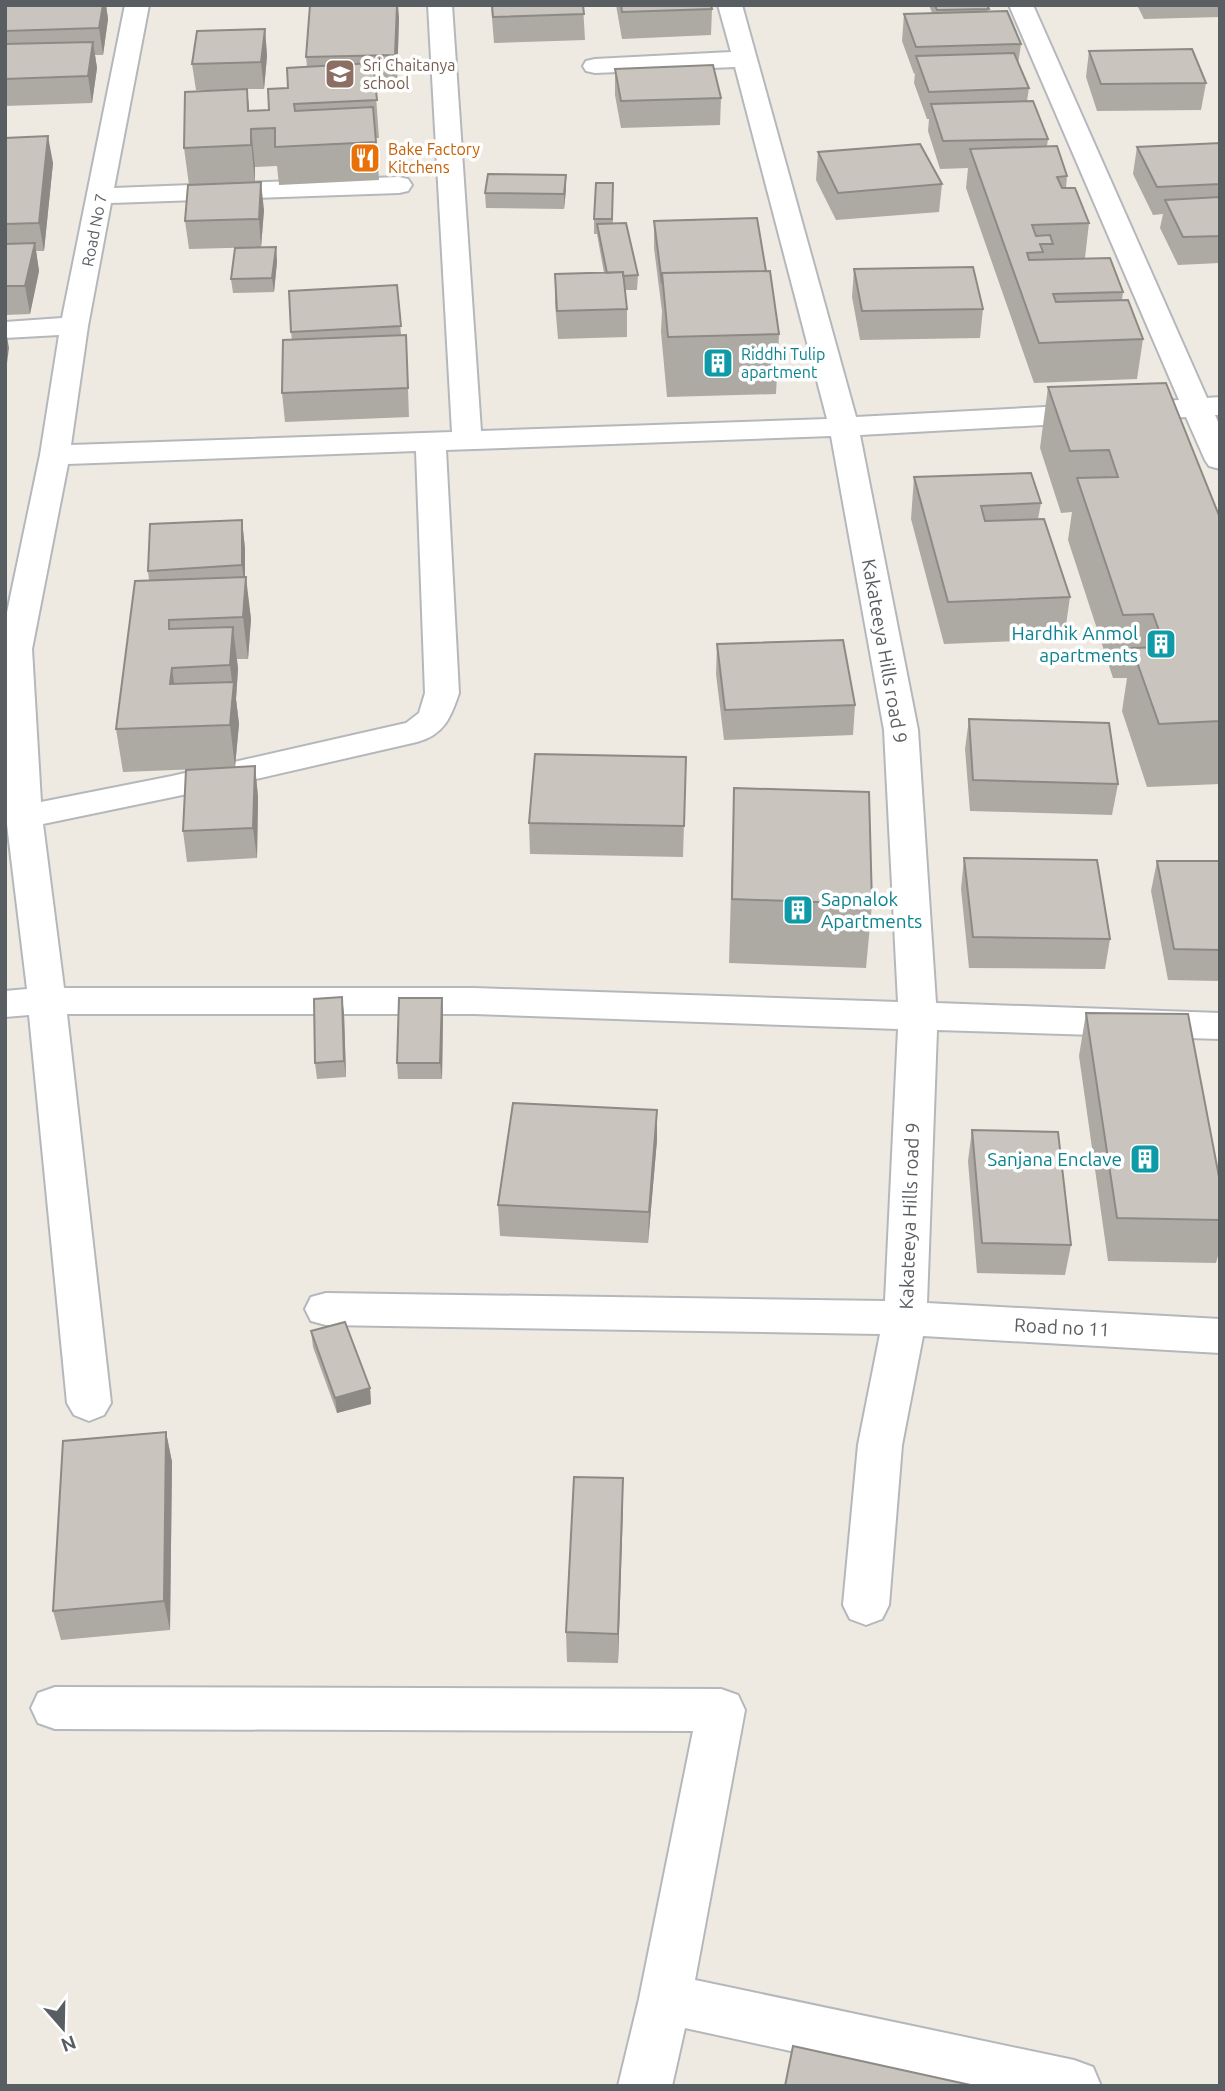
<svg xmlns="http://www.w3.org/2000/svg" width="1225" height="2091" viewBox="0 0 1225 2091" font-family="Ubuntu,sans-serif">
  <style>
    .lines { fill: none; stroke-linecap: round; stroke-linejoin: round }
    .minor-casing { stroke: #b4b8bd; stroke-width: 4 }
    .minor { fill: #fff; fill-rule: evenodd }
    .wall { fill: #ada9a3 }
    .shaded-wall { fill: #8d8a85 }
    .building { fill: #c9c5be; stroke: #8d8a85; stroke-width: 2 }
    .labels { text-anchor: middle; stroke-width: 7; stroke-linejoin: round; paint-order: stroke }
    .far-education-label { font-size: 16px; fill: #785e54; stroke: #fff; text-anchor: start }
    .far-food-label { font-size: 16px; fill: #c56008; stroke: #fff; text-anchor: start }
    .far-street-label { font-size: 16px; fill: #595e63; stroke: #fff }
    .far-culture-label { font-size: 16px; fill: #0d838f; stroke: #fff; text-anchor: start }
    .culture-label { font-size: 19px; fill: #0d838f; stroke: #fff; text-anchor: end }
    .street-label { font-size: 19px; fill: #595e63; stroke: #fff }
  </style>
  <rect width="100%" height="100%" fill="#eeeae1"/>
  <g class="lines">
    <g class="minor-casing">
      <path id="minor" d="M125,5H149L114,188L399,177L408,179L412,185L408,191L399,193L111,203L88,326L71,445L452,432L428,5H452L481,431L827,419L735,67L595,73L586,71L583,66L586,61L595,59L731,52L718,5H742L856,417L1179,400L1009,5H1033L1207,398L1220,397V415H1215L1220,426V469L1209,466L1205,460L1186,417L860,435L918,730L936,1003L1220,1013V1039L937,1030L927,1303L1220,1319V1353L923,1336L902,1445L889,1605L882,1619L866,1625L850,1619L843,1605L858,1445L880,1334L326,1325L311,1321L305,1309L311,1297L326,1293L885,1301L898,1029L474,1014H67L111,1403L104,1415L89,1421L74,1415L67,1403L29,1015L5,1017V991L27,989L6,816L5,622L40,455L59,335L5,338V322L62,318ZM831,436L884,730L898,1002L474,988H64L43,824L221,787L417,742C444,735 451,717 459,693L446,450ZM416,451L425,693L419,713L406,723L172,776L41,802L32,649L68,464Z
        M55,1687L721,1689L738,1695L745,1710L695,1980L1074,2060L1093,2067L1101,2086H951L685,2028L672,2086H618L639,1999L693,1731L55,1729L38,1723L31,1708L38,1693Z"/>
    </g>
    <use href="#minor" class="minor"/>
  </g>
  <path class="wall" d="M5,5H106L108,19L103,55H95L97,68L92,103L5,106Z
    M491,5H583L585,40L494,43Z
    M616,5H711L712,9L711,35L622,39Z
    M929,5H987L988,12L1021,44L1018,64L1029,88L1027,101L1048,139L1047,146L1067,176L1066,188L1089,223L1085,258L1123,292L1122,300L1143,339L1137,379L1034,383L966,188L968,168L940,169L928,131L929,119H927L914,83L915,73L914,74L902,41L904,14L932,13Z
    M1137,5H1220V17L1144,19Z
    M399,17L397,82H375L379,138H376L379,180L279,185L277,166L255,167V183L264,210L261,247L189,249L185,221L189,185L184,148L225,90H196L192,64L265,29L267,56L264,89H247L249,111L269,110L307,67L306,57Z
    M1089,51L1206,83L1201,110L1097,111L1086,77Z
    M615,69L721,98L720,125L621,128L615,95Z
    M5,138L53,163L44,251H36L39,271L30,314L5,315Z
    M1220,143V263L1178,265L1160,228L1163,214L1153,215L1133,174L1137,147Z
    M818,152L942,184L939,212L836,220L816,180Z
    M613,183V223L638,275L637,290H625L627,309V337L558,339L555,303V274L604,273L597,234H594V219Z
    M566,189L564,209L486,208L485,193Z
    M654,221L766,271L779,334L776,394L667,397L661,332L662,311L654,248Z
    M276,247L277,262L274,292L233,293L231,279Z
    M854,269L983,309L980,338L860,340L852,297Z
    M397,285L401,335H406L409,417L285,422L282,393L292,340L291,332Z
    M1048,387L1220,518V784L1147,787L1122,711L1127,678H1113L1068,540L1072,512L1061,513L1040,448Z
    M914,477L1041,503L1038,519L1070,597L1064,639L944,644L911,519Z
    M242,520L245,549V577L251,619L248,659H237L238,669L236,699L239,724L235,767L255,766L258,797L257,858L187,862L183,831L225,768L123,772L116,729L149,580L148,571Z
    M717,644L855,705L853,735L724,740L716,674Z
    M969,719L1118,784L1112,815L970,811L965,749Z
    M686,757L683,857L530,854L529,823Z
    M734,788L872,904L866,968L729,963Z
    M964,858L1110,939L1105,969L969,968L961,889Z
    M1157,861H1220V981L1168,980L1151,891Z
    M442,998L443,1014L442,1079H398L397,1063Z
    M344,1013L346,1077L317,1079L315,1063Z
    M1086,1013L1220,1182V1249L1216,1263L1108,1261L1079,1056Z
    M972,1130L1071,1245L1065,1275L977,1273L968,1161Z
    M657,1140L648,1243L500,1236L498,1205Z
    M311,1331L370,1388L371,1404L337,1413L313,1347Z
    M166,1432L172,1462L170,1630L61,1640L53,1611Z
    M623,1478L618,1663L567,1662L566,1632Z"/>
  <path class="shaded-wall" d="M103,5H106L108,19L103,55L99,28Z
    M397,5H398L399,17L397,82L395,55Z
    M265,29L267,56L264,89L261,62Z
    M93,42L97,68L92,103L88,76Z
    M247,89L255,167V183L248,111Z
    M48,136L53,163L44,251L39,223Z
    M566,175V189L564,209V194Z
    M261,182L264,210L261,247L259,219Z
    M35,243L39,271L30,314L25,286Z
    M276,247L277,262L274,292L272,278Z
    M5,325L9,348L5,378Z
    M242,520L245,549V589L246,577L251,619L248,659L243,617L245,593L242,565Z
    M233,627L238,669L236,699L239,724L235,767L230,725L233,690L230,665Z
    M172,668L178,710L170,684Z
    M255,766L258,797L257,858L253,828Z
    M342,997L344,1013L346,1077L344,1061Z
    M442,998L443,1014L442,1079L440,1063Z
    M657,1110V1140L648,1243L649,1212Z
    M370,1388L371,1404L337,1413L335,1398Z
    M166,1432L172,1462L170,1630L164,1601Z
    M623,1478V1508L618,1663V1634Z"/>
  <path class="building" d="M5,5H103L99,28L5,31Z
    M310,5H397L395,55L306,57Z
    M492,5H583L584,14L493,17Z
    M621,5H711L712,9L622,12Z
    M935,5H987L989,9L937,10Z
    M1007,11L1021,44L916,47L904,14Z
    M265,29L261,62L192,64L197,31Z
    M93,42L88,76L5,79V44Z
    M1192,49L1206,83L1101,84L1089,51Z
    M1014,53L1029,88L929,92L916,56Z
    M373,63L377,100L294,104L295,111L373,107L376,142L275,147V128L251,129V145L184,148L185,92L247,89L248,111L269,110L268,89L288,88L287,68Z
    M713,65L721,98L621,101L615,69Z
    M1033,101L1048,139L943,141L931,104Z
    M48,136L39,223L5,224V138Z
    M1220,143V184L1157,187L1137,147Z
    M920,144L942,184L838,193L818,152Z
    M1057,146L1067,176L1057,177L1062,188H1075L1089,223L1032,225L1036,236L1050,235L1053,244H1040L1043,252L1027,253L1029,260L1110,258L1123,292L1053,294L1056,302L1128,300L1143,339L1039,343L970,149Z
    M488,174L566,175L564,194L485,193Z
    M261,182L259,219L185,221L188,185Z
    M596,183H613L612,219H594Z
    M1220,197V236L1183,237L1165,200Z
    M757,218L766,271L662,273V283L654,221Z
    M626,223L638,275L623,276V272L607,273L597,224Z
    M35,243L25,286H5V244Z
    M276,247L272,278L231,279L235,248Z
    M973,267L983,309L862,311L854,269Z
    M770,271L779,334L668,337L662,273Z
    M623,272L627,309L557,311L555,274Z
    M397,285L401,326L291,332L289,291Z
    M406,335L408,388L282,393L283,340Z
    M1166,383L1220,518V721L1159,724L1132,648L1165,647L1153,614L1123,615L1077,478L1118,477L1109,450L1070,451L1048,387Z
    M1031,473L1041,503L981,506L985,521L1044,519L1070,597L948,602L914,477Z
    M242,520V565L148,571L150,524Z
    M246,577L243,617L169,620V629L233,627L230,665L172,668L170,684L234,682L230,725L116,729L135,581Z
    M843,640L855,705L725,710L717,644Z
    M969,719L1109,723L1118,784L973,780Z
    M535,754L686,757L684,826L529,823Z
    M255,766L253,828L183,831L186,770Z
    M734,788L869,792L872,904L732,899Z
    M964,858L1097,860L1110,939L973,937Z
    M1157,861H1220V950L1174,949Z
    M342,997L344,1061L315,1063L314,999Z
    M399,998H442L440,1063H397Z
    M1086,1013L1188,1014L1220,1182V1220L1117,1218Z
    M513,1103L657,1110L649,1212L498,1205Z
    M972,1130L1058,1132L1071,1245L982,1243Z
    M345,1322L370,1388L335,1398L311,1331Z
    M166,1432L164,1601L53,1611L63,1441Z
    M574,1477L623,1478L618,1634L566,1632Z
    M793,2046L975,2086H785Z"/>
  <defs>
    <g id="school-square" transform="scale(1.575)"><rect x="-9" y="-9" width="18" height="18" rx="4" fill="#8d6e63" stroke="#fff"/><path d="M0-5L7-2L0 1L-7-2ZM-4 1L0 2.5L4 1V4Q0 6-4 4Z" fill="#fff"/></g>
    <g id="restaurant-square" transform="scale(1.575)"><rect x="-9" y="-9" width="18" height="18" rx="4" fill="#e8710a" stroke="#fff"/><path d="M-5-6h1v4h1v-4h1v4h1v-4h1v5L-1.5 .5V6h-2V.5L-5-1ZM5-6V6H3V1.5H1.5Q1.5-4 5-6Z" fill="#fff"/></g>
    <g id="building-square" transform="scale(1.575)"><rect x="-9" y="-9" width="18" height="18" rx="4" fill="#0f9aa8" stroke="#fff"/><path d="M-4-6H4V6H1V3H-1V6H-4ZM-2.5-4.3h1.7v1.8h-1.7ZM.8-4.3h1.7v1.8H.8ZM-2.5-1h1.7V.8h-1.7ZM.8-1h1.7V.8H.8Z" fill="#fff"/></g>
  </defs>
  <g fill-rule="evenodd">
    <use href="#school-square" x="340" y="74"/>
    <use href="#restaurant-square" x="365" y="158"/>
    <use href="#building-square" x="718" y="363"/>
    <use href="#building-square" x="1161" y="644"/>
    <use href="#building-square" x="798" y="910"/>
    <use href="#building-square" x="1145" y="1159"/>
  </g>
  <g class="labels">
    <g class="far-education-label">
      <text x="363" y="71">Sri Chaitanya<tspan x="363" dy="18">school</tspan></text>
    </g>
    <g class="far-food-label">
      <text x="388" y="155">Bake Factory<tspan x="388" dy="18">Kitchens</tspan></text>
    </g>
    <g class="far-street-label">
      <text transform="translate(94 230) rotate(-79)" y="6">Road No 7</text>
    </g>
    <g class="far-culture-label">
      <text x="741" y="360">Riddhi Tulip<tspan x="741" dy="18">apartment</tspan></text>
    </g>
    <g class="culture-label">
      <text x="1138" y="640">Hardhik Anmol<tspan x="1138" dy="22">apartments</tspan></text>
      <text x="821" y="906" text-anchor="start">Sapnalok<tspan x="821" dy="22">Apartments</tspan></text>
      <text x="1122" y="1166">Sanjana Enclave</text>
    </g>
    <g class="street-label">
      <text transform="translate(885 651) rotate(80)" y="7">Kakateeya Hills road 9</text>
      <text transform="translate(909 1216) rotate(-88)" y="7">Kakateeya Hills road 9</text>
      <text transform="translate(1062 1327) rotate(3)" y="7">Road no 11</text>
    </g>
  </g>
  <rect width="1225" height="2091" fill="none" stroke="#595e63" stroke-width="14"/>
  <g transform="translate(63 2028) rotate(160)" stroke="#ffffff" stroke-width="5" paint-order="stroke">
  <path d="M0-5L12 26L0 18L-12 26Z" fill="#595e63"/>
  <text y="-10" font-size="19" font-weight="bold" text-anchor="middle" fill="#595e63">N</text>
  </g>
</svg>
